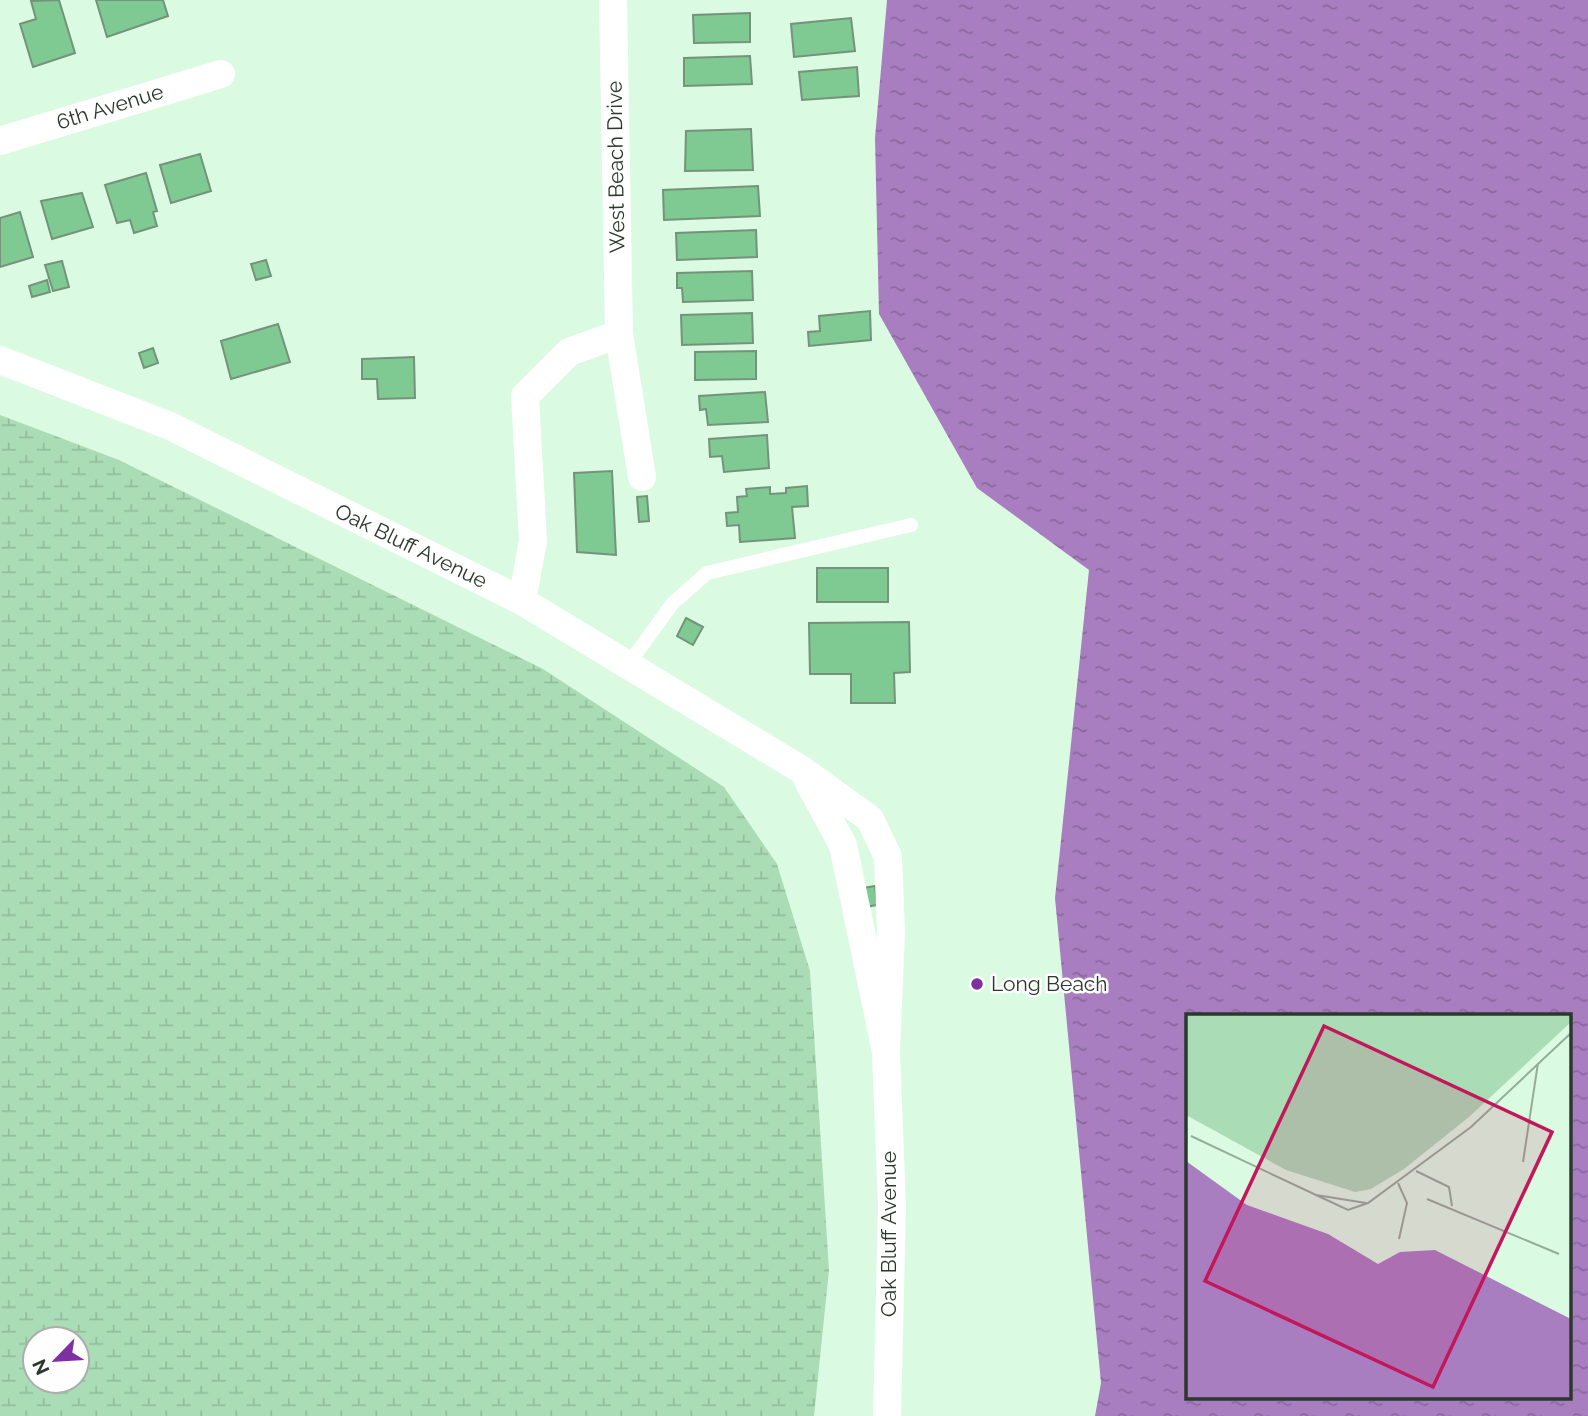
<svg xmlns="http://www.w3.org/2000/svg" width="1588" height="1416" viewBox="0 0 1588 1416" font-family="Raleway,sans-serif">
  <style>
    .wetland { fill: url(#wetland-marsh); fill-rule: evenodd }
    .water { fill: url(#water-ripples); fill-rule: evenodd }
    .building { fill: #7fc992; stroke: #75937b; stroke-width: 2 }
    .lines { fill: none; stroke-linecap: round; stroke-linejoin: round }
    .service { stroke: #fff; stroke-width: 14 }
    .minor { stroke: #fff; stroke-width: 28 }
    .poi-dot { fill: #7e30a1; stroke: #fefefe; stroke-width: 2.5 }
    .labels { text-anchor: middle; stroke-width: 5; stroke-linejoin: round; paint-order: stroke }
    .street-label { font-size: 21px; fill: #2b382e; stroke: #fefefe }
    .poi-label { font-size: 21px; fill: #2b382e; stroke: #fefefe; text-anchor: start }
    .inset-road { fill: none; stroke: #94ad99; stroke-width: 2 }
    .view { fill: #c2185b; fill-opacity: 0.15; stroke: #c2185b; stroke-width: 3.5 }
    .inset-edge { fill: none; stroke: #2b382e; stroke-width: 3.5 }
  </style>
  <defs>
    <pattern id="wetland-marsh" width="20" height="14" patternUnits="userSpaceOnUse" patternTransform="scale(1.75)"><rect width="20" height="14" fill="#aadcb5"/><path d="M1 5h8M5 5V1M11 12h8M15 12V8" fill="none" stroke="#92be9c"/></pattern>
    <pattern id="water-ripples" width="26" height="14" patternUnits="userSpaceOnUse" patternTransform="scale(1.75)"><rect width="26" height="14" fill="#a97ec1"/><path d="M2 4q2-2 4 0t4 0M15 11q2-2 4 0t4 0" fill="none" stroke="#8a689d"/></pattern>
  </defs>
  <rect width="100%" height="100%" fill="#dafbe1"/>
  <path class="wetland" d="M0,415L119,460L543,669L724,787L777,864L810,971L829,1270L814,1416H0ZM35,1339H77V1381H35Z"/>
  <path class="water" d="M887,0H1588V1416H1095L1101,1383L1055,898L1089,570L977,488L879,314L875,138ZM1187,1015H1569V1397H1187Z"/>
  <path class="building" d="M59,0L75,53L33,67L20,24L36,19L31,1Z
    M96,0H163L168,16L107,37Z
    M750,13V42L694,43L693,15Z
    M851,18L855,51L794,57L791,24Z
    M750,56L752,84L684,86V58Z
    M857,67L859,96L802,100L799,72Z
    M751,129L753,170L685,171L686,131Z
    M200,154L211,191L171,203L160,165Z
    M146,173L157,211L153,212L157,226L134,233L130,220L117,223L105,185Z
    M758,186L760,216L664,220L663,190Z
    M82,193L93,227L52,239L41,201Z
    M20,212L33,257L0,267V218Z
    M756,230L757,257L677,260L676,233Z
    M266,260L271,276L256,280L251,264Z
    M62,261L69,287L53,291L45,265Z
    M752,271L753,300L683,302L682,288H677V273Z
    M47,280L50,292L32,297L29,286Z
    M870,311L871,340L809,346L808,332L820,331L819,316Z
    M752,313L753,343L682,345L681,315Z
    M278,324L290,362L231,379L221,341Z
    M153,348L158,363L144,368L139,353Z
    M756,351V379L695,380V352Z
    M414,357L415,398L378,399L377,379H362V359Z
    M765,392L768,422L708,425L706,409L700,410L699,396Z
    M767,435L769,468L724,472L722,456L710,457L709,439Z
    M612,471L616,555L577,552L574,473Z
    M807,486L808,506L792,507L795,538L740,542L739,525L727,526L726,513L738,512L737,497L747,496L746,489L770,487V494L786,493V488Z
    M647,496L649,521L639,522L637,497Z
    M817,568H888V602H817Z
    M686,618L703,627L693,645L677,636Z
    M909,622L910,672L894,673L895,703H851V674H810L809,623Z
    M875,886L877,905L866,907L863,888Z"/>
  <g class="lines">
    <path class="service" d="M628,665L672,604L707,573L911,525"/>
    <path class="minor" d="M613,0L619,334L642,477
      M0,141L221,74
      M0,360L170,426L522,601L802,770L870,819L888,857L891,932L886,1052
      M522,601L533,541L525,396L569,352L619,334
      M807,779L843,845L886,1052L892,1207L887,1416"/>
  </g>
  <circle class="poi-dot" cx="977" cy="984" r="7"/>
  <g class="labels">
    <g class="street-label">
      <text transform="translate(110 107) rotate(-17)" y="7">6th Avenue</text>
      <text transform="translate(616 167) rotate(-91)" y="7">West Beach Drive</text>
      <text transform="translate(411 546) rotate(26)" y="7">Oak Bluff Avenue</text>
      <text transform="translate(889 1234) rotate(-90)" y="7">Oak Bluff Avenue</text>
    </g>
    <g class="poi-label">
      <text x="991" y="991">Long Beach</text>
    </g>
  </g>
  <g transform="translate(1186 1014)">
    <rect width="385" height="385" fill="#dafbe1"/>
    <path d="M0,0H385V8L283,103L218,155L185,175L169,178L100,156L0,101Z" fill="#aadcb5"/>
    <path d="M0,147L61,191L142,220L192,250L214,238L249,236L385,305V385H0Z" fill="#a97ec1"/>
    <path class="inset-road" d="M5,122L130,181L180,189M337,148L352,49M230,157L263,173L266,192M212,169L221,189L213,225M130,181L162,196L182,189L285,113L385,19M241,185L373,240"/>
    <path class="view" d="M138,12L366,118L247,373L19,267Z"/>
    <rect width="385" height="385" class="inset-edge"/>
  </g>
  <g transform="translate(56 1360) rotate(245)"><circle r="33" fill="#fefefe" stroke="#aaafab" stroke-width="2"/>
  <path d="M0-5L12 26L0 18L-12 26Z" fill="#7e30a1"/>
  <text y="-10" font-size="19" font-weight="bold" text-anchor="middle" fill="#2b382e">N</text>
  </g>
</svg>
